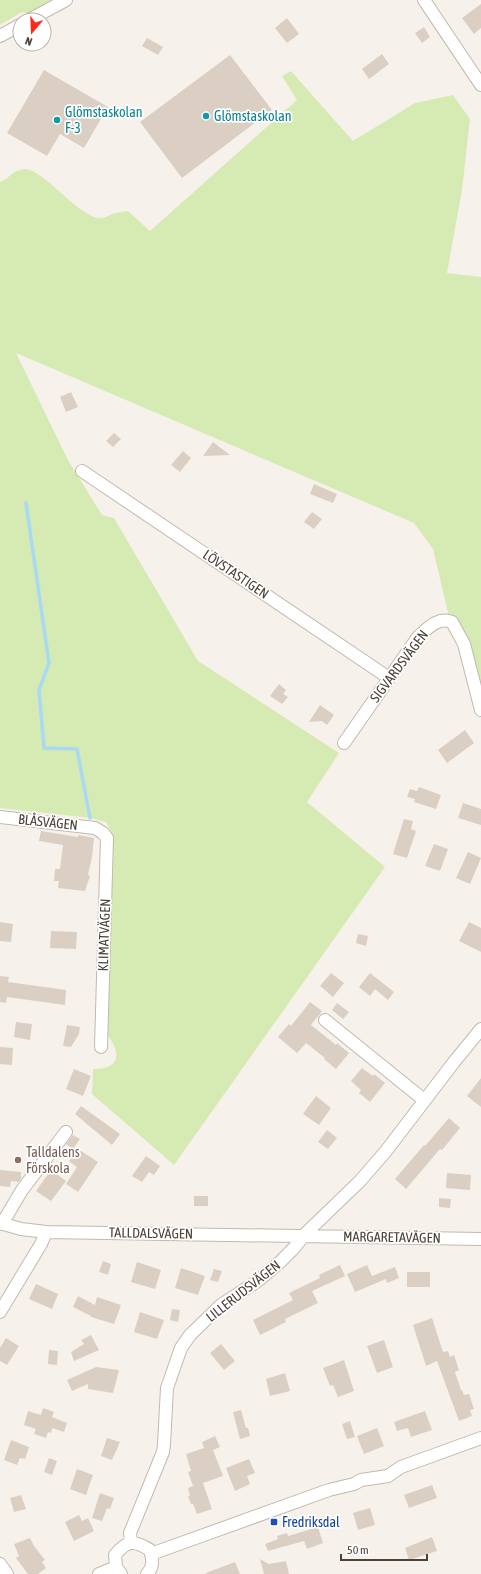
<svg xmlns="http://www.w3.org/2000/svg" width="481" height="1574" viewBox="0 0 481 1574" font-family="'Asap Condensed',sans-serif">
  <style>
    .green { fill: #d6eab4 }
    .lines { fill: none; stroke-linecap: round; stroke-linejoin: round }
    .stream { stroke: #a8daf2; stroke-width: 3.5 }
    .building { fill: #dbcfc3 }
    .minor-casing { stroke: #c2b9ad; stroke-width: 14 }
    .minor { stroke: #fff; stroke-width: 12 }
    .culture-dot { fill: #0f9aa8; stroke: #fff; stroke-width: 1.5 }
    .education-dot { fill: #8d6e63; stroke: #fff; stroke-width: 1.5 }
    .transit-dot { fill: #1a4fb4; stroke: #fff; stroke-width: 1.5 }
    .labels { text-anchor: middle; stroke-width: 3.5; stroke-linejoin: round; paint-order: stroke }
    .culture-label { font-size: 14px; fill: #0d838f; stroke: #fff; text-anchor: start }
    .street-label { font-size: 14px; fill: #4b4238; stroke: #fff }
    .education-label { font-size: 14px; fill: #785e54; stroke: #fff; text-anchor: start }
    .transit-label { font-size: 14px; fill: #164399; stroke: #fff; text-anchor: start }
  </style>
  <rect width="100%" height="100%" fill="#f6f2eb"/>
  <path class="green" d="M0,0H57L29,14L22,12L0,25Z
    M291,71L353,141L415,103L453,95L470,119L462,190L447,273L481,277V710L450,621L433,549L414,523L16,353L68,460L102,515L114,518L198,661L339,753L307,802L385,867L174,1165L92,1094L93,1069C122,1070 121,1051 106,1033L111,832L106,822L90,818L0,808V182C9,179 13,170 24,169C44,168 79,219 101,218C105,218 109,215 113,214C118,212 123,212 128,211L150,231L297,100L282,76Z"/>
  <g class="lines">
    <path class="stream" d="M26,503L49,663L39,690L44,748L77,749L90,818"/>
  </g>
  <path class="building" d="M481,4V28L474,34L462,18Z
    M287,18L299,34L287,43L275,28Z
    M424,27L430,37L422,43L415,33Z
    M147,38L163,47L158,55L142,46Z
    M382,54L389,64L369,79L362,69Z
    M230,55L272,110L182,178L140,122Z
    M44,70L108,107L84,148L60,134L47,156L7,133Z
    M71,392L78,407L66,412L60,397Z
    M114,433L121,439L113,447L106,441Z
    M213,442L230,455L203,456Z
    M183,451L191,458L180,472L171,465Z
    M314,484L337,494L333,503L310,494Z
    M312,512L322,519L314,529L304,522Z
    M279,684L286,690L283,694L288,697L282,704L270,696Z
    M320,705L334,715L327,725L322,721L309,722Z
    M465,730L474,743L447,763L438,750Z
    M419,787L441,795L436,809L414,802L415,799L407,797L410,789L417,791Z
    M463,803L481,809V825L458,818Z
    M404,819L413,821L411,829L416,831L407,858L393,854Z
    M41,831L78,837V835L94,838L92,857L88,875L90,876L85,891L58,888L59,881H54L55,869H60L63,845L39,841Z
    M434,844L448,849L440,871L425,866Z
    M468,852L481,858L470,884L456,878Z
    M0,922L13,924L11,942L0,941Z
    M469,922L481,928V952L459,941Z
    M51,931L77,932L76,949L50,948Z
    M358,934L368,936L366,946L356,943Z
    M331,973L344,983L333,997L320,986Z
    M370,973L394,992L388,1000L375,989L370,996L359,987Z
    M0,976L9,977L8,982L66,990L65,1005L7,997L6,1003L0,1002Z
    M310,1002L322,1011L311,1025L336,1045L337,1043L349,1053L336,1069L324,1059L325,1058L306,1043L297,1053L278,1037L289,1024L291,1026Z
    M337,1003L349,1012L343,1019L332,1010Z
    M16,1022L32,1024L30,1040L14,1037Z
    M67,1025L80,1027L79,1034L71,1047L63,1046Z
    M0,1047L13,1048L12,1065L0,1064Z
    M362,1068L373,1076L374,1074L385,1083L370,1102L359,1093L361,1090L351,1081Z
    M74,1069L91,1076L83,1096L66,1089Z
    M481,1078V1107L467,1096Z
    M316,1096L331,1108L319,1125L303,1114Z
    M81,1106L120,1134L112,1145L75,1114Z
    M449,1118L460,1128L442,1150L440,1149L406,1189L395,1179L424,1145L425,1146Z
    M327,1130L337,1138L328,1149L318,1142Z
    M73,1135L80,1139L73,1149L66,1144Z
    M78,1149L98,1162L78,1192L66,1184L77,1167L69,1161Z
    M146,1156L160,1166L154,1175L149,1172L142,1182L132,1176Z
    M0,1170L21,1172V1179L19,1182L11,1181L10,1187L0,1186Z
    M51,1170L66,1181L51,1201L36,1191Z
    M447,1173L471,1175L470,1190L446,1188Z
    M194,1196H208V1206H194Z
    M439,1198L451,1199L450,1208L439,1207Z
    M103,1261L111,1264L108,1275L99,1272Z
    M137,1262L161,1270L155,1289L131,1282Z
    M340,1265L345,1276L312,1291L318,1303L285,1319L286,1322L260,1335L253,1320L293,1300L289,1293L320,1278L319,1275Z
    M367,1265L372,1276L395,1267L399,1278L387,1283L386,1279L355,1292L347,1274Z
    M181,1268L205,1276L198,1295L175,1288Z
    M214,1269L222,1271L218,1282L210,1280Z
    M407,1272H430V1287H407Z
    M36,1284L58,1294L52,1309L29,1299Z
    M78,1296L95,1305L97,1297L121,1305L114,1324L91,1317V1316L73,1307Z
    M172,1309L180,1310L178,1322L170,1320Z
    M140,1312L164,1320L157,1339L134,1332Z
    M432,1318L443,1352L448,1351L450,1357L454,1355L459,1370L455,1372L461,1390H462L464,1395L469,1394L474,1409L470,1410L472,1416L459,1421L437,1361L426,1366L413,1325Z
    M91,1335L99,1350L74,1361L71,1352L84,1344L81,1340Z
    M6,1338L19,1346L7,1365L0,1361V1348Z
    M384,1340L393,1367L377,1373L367,1346Z
    M221,1344L235,1361L224,1370L210,1353Z
    M49,1350L58,1351L57,1365L48,1364Z
    M344,1360L354,1391L338,1397L333,1385L330,1386L323,1368Z
    M96,1367L119,1370L113,1393L88,1389V1384L72,1391L67,1380Z
    M285,1373L290,1391L270,1396L266,1379Z
    M43,1408L54,1412L52,1417L67,1423L64,1432L52,1428L51,1433L48,1432L46,1438L34,1434L36,1429L24,1425L28,1411L41,1415Z
    M241,1410L246,1428H248L250,1436L240,1439L233,1412Z
    M425,1411L432,1430L411,1437L408,1428L397,1431L394,1422Z
    M350,1421L355,1437L347,1439L342,1424Z
    M377,1428L384,1446L364,1454L357,1436Z
    M215,1436L220,1447L213,1450L223,1476L203,1483L212,1509L197,1514L193,1504H191L188,1496H190L188,1488L193,1486L188,1472L191,1471L186,1454L204,1448L202,1442Z
    M107,1438L120,1442L112,1460L101,1456Z
    M11,1440L29,1447L25,1459L20,1458L17,1465L4,1460Z
    M49,1458L57,1461L52,1475L44,1472Z
    M249,1459L255,1473L247,1476L250,1484L235,1491L226,1468Z
    M77,1469L93,1475L86,1495L70,1489Z
    M432,1485L437,1498L409,1508L404,1495Z
    M100,1493L114,1498L110,1509L107,1508L102,1521L92,1518Z
    M21,1495L26,1509L14,1512L10,1498Z
    M370,1508L375,1525L358,1530L353,1513Z
    M79,1515L82,1521L88,1518L94,1531L74,1541L65,1522Z
    M318,1527L323,1543L307,1549L304,1541L268,1551L265,1544L278,1539L277,1536L287,1533L288,1536Z
    M432,1537L437,1551L409,1560L405,1548Z
    M30,1538L34,1546L45,1560L42,1562L46,1568L38,1574H28L16,1558L19,1556L14,1544Z
    M260,1559L269,1564L286,1561L289,1574H264Z
    M235,1562L240,1574H206V1573Z"/>
  <g class="lines">
    <g class="minor-casing">
      <path id="minor" d="M424,0L481,85
        M29,20L66,0
        M0,36L20,25
        M82,471L389,678
        M344,743L418,637C427,629 438,616 452,622L464,644L481,710
        M0,817L95,828L103,833L107,838L101,1047
        M325,1020L424,1100
        M0,1223L21,1229L46,1232L481,1239
        M2,1224L22,1190L66,1132
        M0,1312L41,1244L46,1232
        M131,1542L130,1533L163,1452L164,1444L167,1388L181,1348L190,1335L221,1305L259,1280L280,1262L294,1248L304,1235L360,1181L386,1151L454,1062L481,1029
        M151,1554L329,1490L354,1484L361,1480L388,1476L401,1467L481,1438
        M0,1564L7,1574
        M99,1574L116,1567
        M121,1574L116,1567L115,1555C127,1540 134,1540 150,1550C153,1559 154,1567 147,1574"/>
    </g>
    <use href="#minor" class="minor"/>
  </g>
  <g class="culture-dot">
    <circle cx="206" cy="116" r="4"/>
    <circle cx="57" cy="120" r="4"/>
  </g>
  <circle class="education-dot" cx="18" cy="1160" r="4"/>
  <rect class="transit-dot" x="270" y="1518" width="8" height="8" rx="2"/>
  <g class="labels">
    <g class="culture-label">
      <text x="65" y="117">Glömstaskolan<tspan x="65" dy="16">F-3</tspan></text>
      <text x="214" y="121">Glömstaskolan</text>
    </g>
    <g class="street-label">
      <text transform="translate(236 574) rotate(34)" y="5">LÖVSTASTIGEN</text>
      <text transform="translate(399 666) rotate(-53)" y="5">SIGVARDSVÄGEN</text>
      <text transform="translate(48 822) rotate(6)" y="5">BLÅSVÄGEN</text>
      <text transform="translate(104 935) rotate(-88)" y="5">KLIMATVÄGEN</text>
      <text transform="translate(151 1233) rotate(1)" y="5">TALLDALSVÄGEN</text>
      <text transform="translate(392 1237) rotate(1)" y="5">MARGARETAVÄGEN</text>
      <text transform="translate(243 1291) rotate(-38)" y="5">LILLERUDSVÄGEN</text>
    </g>
    <g class="education-label">
      <text x="26" y="1157">Talldalens<tspan x="26" dy="16">Förskola</tspan></text>
    </g>
    <g class="transit-label">
      <text x="282" y="1527">Fredriksdal</text>
    </g>
  </g>
  <g transform="translate(32 32) rotate(199)"><circle r="19" fill="#ffffff" stroke="#b7b3af"/>
  <path d="M0-3L7 15L0 10L-7 15Z" fill="#fe291a"/>
  <text y="-6" font-size="11" font-weight="bold" text-anchor="middle" fill="#4b4238">N</text>
  </g>
  <path d="M341 1554v6h86v-6" fill="none" stroke="#4b4238" stroke-width="2"/>
  <text x="347" y="1554" font-size="12" fill="#4b4238" stroke="#ffffff" stroke-width="3" paint-order="stroke">50 m</text>
</svg>
